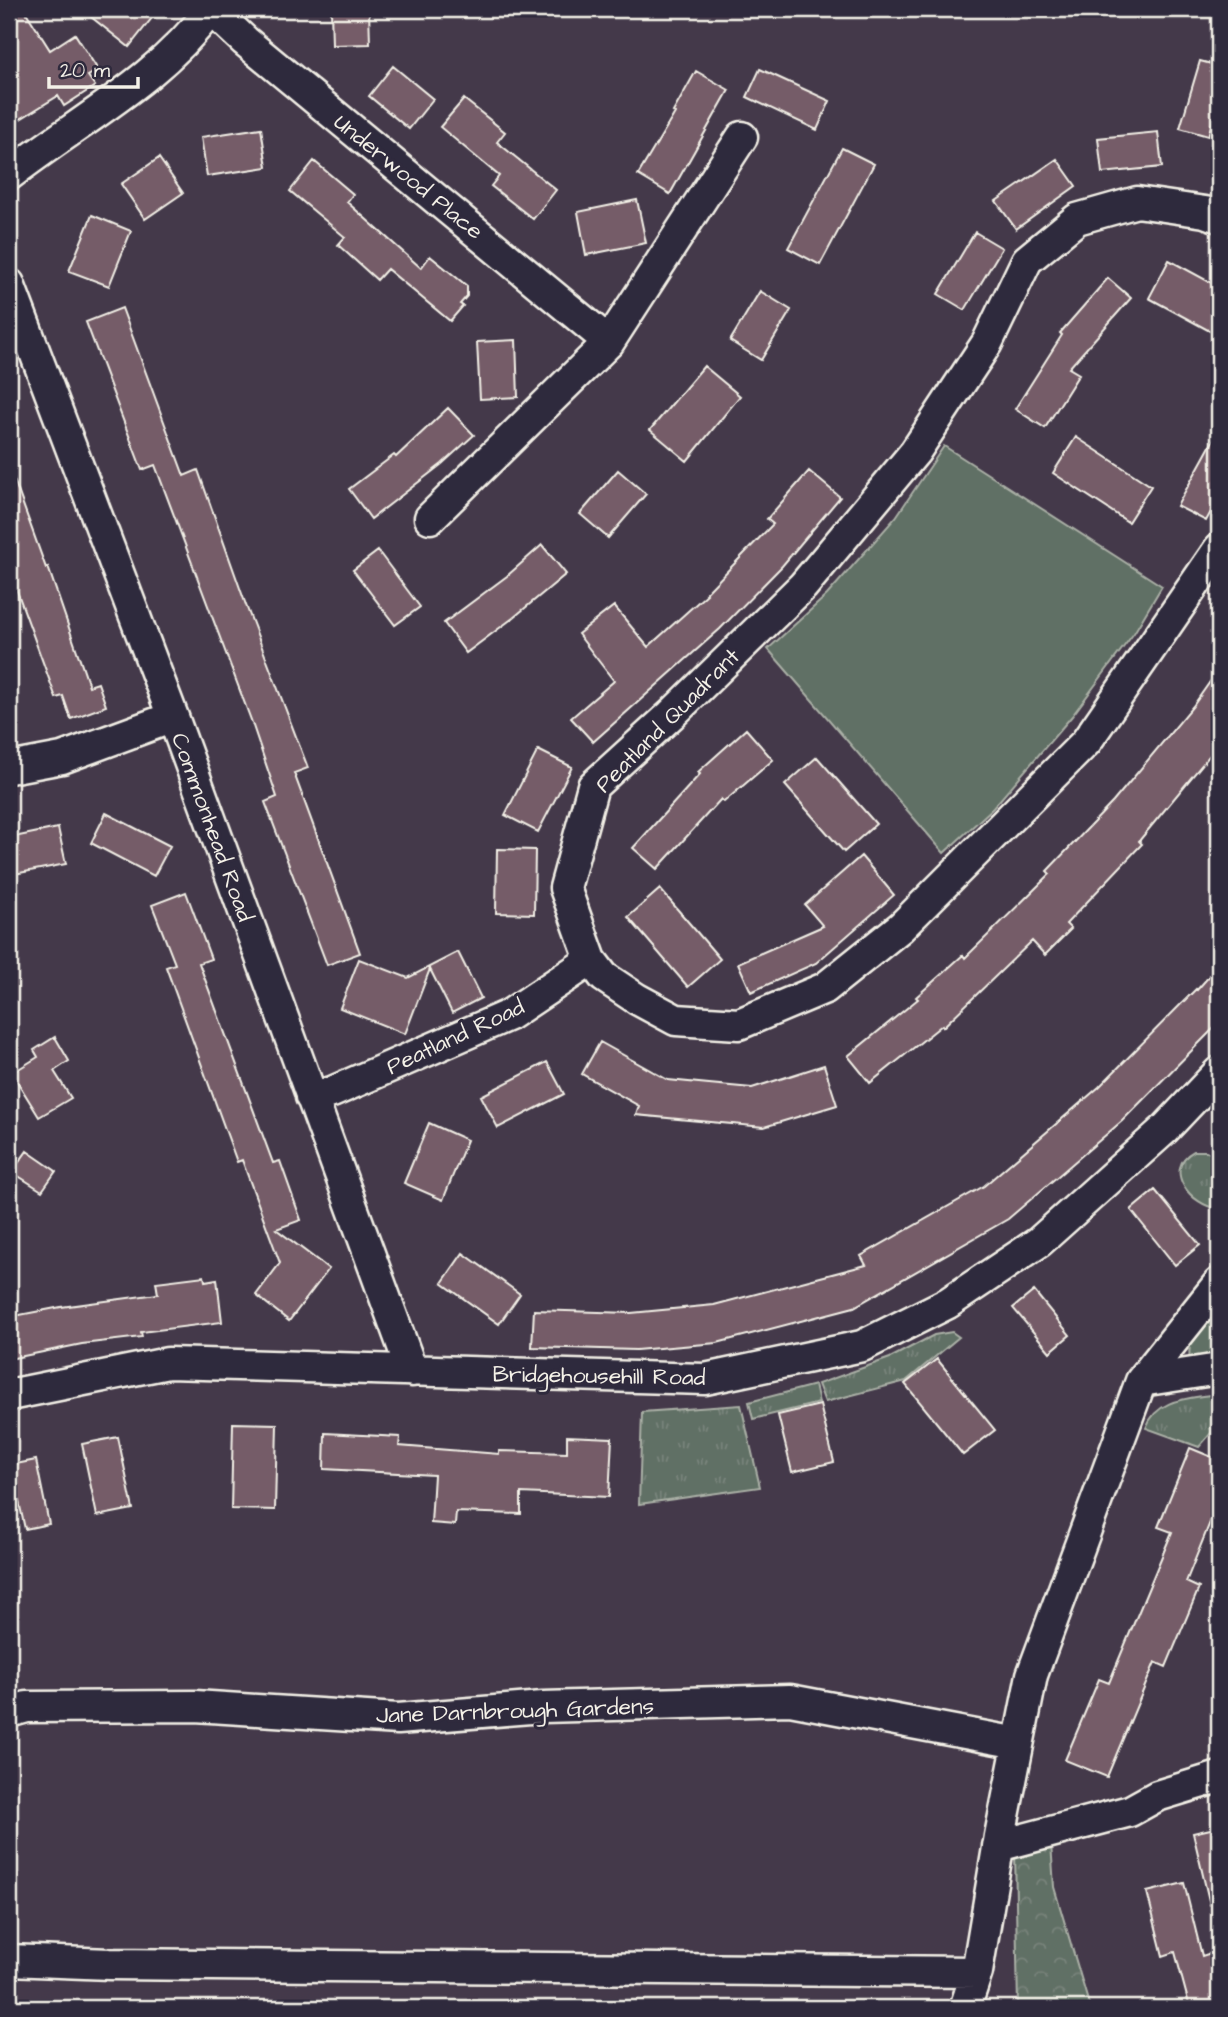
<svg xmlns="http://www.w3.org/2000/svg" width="1228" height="2017" viewBox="0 0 1228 2017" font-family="'Architects Daughter',sans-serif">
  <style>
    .grass { fill: url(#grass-tufts); stroke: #aab0a6; stroke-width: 2 }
    .forest { fill: url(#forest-crowns); stroke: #aab0a6; stroke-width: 2 }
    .park { fill: #616f65; stroke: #aab0a6; stroke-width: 2 }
    .building { fill: #755c67; stroke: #f4f1e8; stroke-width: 2 }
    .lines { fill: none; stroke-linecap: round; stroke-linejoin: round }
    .street-casing { stroke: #f4f1e8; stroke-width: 35 }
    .street { stroke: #2f2a3d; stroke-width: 30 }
    .labels { text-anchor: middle; stroke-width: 6; stroke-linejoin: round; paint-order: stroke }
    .street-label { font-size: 23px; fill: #f4f1e8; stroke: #2f2a3d }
  </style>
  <defs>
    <pattern id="grass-tufts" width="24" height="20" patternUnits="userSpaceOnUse" patternTransform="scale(1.75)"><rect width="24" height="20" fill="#616f65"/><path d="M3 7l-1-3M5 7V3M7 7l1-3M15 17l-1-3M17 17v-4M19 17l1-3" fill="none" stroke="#78847b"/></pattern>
    <pattern id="forest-crowns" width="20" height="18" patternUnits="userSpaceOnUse" patternTransform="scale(1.75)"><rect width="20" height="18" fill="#616f65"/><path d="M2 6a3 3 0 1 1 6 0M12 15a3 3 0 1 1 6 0" fill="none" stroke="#78847b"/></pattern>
  </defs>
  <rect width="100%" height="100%" fill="#44394a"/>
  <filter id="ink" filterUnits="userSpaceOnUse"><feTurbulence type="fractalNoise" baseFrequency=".0143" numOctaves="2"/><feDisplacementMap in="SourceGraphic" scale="14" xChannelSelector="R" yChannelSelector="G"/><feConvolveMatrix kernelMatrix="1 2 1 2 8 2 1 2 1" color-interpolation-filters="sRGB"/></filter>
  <g filter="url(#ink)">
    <path class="grass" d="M1194,1151H1206L1219,1158V1209C1191,1206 1161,1169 1194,1151Z
      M1219,1302V1356L1203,1359L1190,1357C1185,1339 1209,1317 1219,1302Z
      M952,1332L959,1337L906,1381L825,1402L818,1384L890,1358L934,1335Z
      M815,1385L819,1403L753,1419L749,1402Z
      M1216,1394L1219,1424L1199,1447L1146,1428C1157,1398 1188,1399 1216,1394Z
      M741,1405L760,1487L639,1504L642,1412Z"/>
    <path class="forest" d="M1051,1843L1054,1887L1090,2008H1018L1015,1851Z"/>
    <path class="park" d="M944,446L1162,586L1134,633L1072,716L993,808L944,853L768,649L827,595L896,517Z"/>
    <path class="building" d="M9,9H24L50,50L75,34L98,70L88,76L95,86L64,106L58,96L9,126Z
      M81,9H159L129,47Z
      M331,9H369L370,44L332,45Z
      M1200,61L1219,66V99L1208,136L1180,128Z
      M393,66L433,99L409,129L369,96Z
      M760,69L830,101L817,130L747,97Z
      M696,71L729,90L670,194L638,175L675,113L673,112Z
      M464,99L505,132L497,142L556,190L533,219L491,186L499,176L440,127Z
      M261,128L267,167L207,176L201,137Z
      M1158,132L1162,167L1102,173L1098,138Z
      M842,148L874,164L820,265L788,248Z
      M159,158L183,193L145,219L121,184Z
      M1057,159L1076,186L1016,229L996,201Z
      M314,161L353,194L347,202L421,268L430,256L467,286V296L460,304L463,306L450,321L387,269L377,280L338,245L345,237L290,191Z
      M637,200L646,243L586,255L578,212Z
      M92,215L131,231L109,286L69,271Z
      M975,232L1002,248L965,310L938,294Z
      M1169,260L1219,287V336L1149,298Z
      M1108,278L1131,298L1069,368L1079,374L1045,428L1015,409L1062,335L1060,333Z
      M760,291L791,310L761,360L730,341Z
      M122,308L184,476L198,470L247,608L308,768L294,773L360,953L327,965L265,802L277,797L251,720L155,465L142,470L86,322Z
      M516,340L518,397L480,399L477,342Z
      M704,366L740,396L687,461L650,430Z
      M448,408L474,435L442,464L371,519L349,489L394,455L396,457Z
      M1219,430V497L1206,521L1177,506Z
      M1076,437L1151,486L1128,522L1053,473Z
      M618,470L646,494L608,538L580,514Z
      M809,471L840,497L782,566L720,629L593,742L571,718L614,681L578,634L614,606L648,647L707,594L706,593L773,524L767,519Z
      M9,474H12L46,568L48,567L89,686L98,683L106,706L71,719L63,696L56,698L9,569Z
      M542,545L566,574L513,618L466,653L444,623L507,576Z
      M378,551L420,607L395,625L353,570Z
      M1219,669V744L1139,841L1142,844L1066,924L1071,929L1045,955L1032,941L943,1027L942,1025L870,1083L848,1056L918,999L916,997L963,955L965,958L1050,874L1047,871L1113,802L1193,706Z
      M746,729L773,760L724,802L721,799L657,869L633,848L700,774L698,772Z
      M538,750L572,767L538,832L505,815Z
      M817,757L876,824L844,852L785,785Z
      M106,813L170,846L154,876L91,843Z
      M58,828L66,864L9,875V838Z
      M497,849L535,850L534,914L496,913Z
      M861,856L894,895L816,963L751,992L738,963L823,926L805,905Z
      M660,889L720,959L688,987L628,917Z
      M186,892L211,959L199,963L273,1163L280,1161L301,1220L276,1229L329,1269L289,1321L256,1295L280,1263L242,1160L237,1162L166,967L175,964L152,905Z
      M458,952L481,998L452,1013L430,969L405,1034L340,1008L359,959L408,978Z
      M1219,965V1023L1122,1121L1008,1219L854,1307L717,1343L636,1350L532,1347L534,1310L631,1313L714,1305L866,1265L861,1256L984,1186L1099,1087L1196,989L1197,990Z
      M55,1037L69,1061L54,1071L71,1098L39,1117L12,1073L38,1057L34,1050Z
      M600,1042L668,1080L709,1084L752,1088L824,1065L837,1105L764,1127L636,1115L639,1106L582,1074Z
      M547,1062L564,1094L498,1128L481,1096Z
      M429,1123L467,1140L443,1200L404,1183Z
      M27,1151L56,1171L42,1191L12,1172Z
      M1155,1190L1200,1245L1175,1265L1131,1210Z
      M463,1253L520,1294L499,1324L442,1283Z
      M204,1276L205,1281L217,1279L222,1322L141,1332L142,1337L82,1344L9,1359V1317L61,1307L158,1294L156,1282Z
      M1034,1291L1070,1335L1050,1352L1013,1308Z
      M937,1359L995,1430L963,1455L905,1384Z
      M820,1405L834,1462L792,1472L778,1415Z
      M233,1423L277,1424L275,1510L231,1509Z
      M325,1433L400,1437L399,1446L499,1454V1451L567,1453V1436L612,1438L609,1497L521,1493V1514L456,1512L455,1525L431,1523L434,1475L324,1469Z
      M118,1437L133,1509L97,1516L82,1444Z
      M1190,1448L1219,1460V1500L1186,1582L1199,1588L1166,1667L1155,1662L1107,1777L1065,1760L1099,1679L1109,1683L1172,1532L1158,1527Z
      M36,1460L49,1524L25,1529L11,1465Z
      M1219,1827V1904L1210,1905L1193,1833Z
      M1184,1883L1202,1956L1214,1952L1219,1971V2008H1190L1175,1952L1163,1956L1147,1892Z"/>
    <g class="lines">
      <g class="street-casing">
        <path id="street" d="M211,9L245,41L609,342
          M9,175C78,121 158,81 211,9
          M1219,217L1205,212L1137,202L1077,219L1027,260L987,343L915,452L803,586L671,715L593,786L565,888L591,960L604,977L637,999L676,1020L739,1024L825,988L901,927L1086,742L1219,549
          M9,284L173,717L412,1371
          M430,518L609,342L742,137
          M9,768L62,758L173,717
          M311,1097L332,1092L509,1015L591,960
          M1141,1381L1219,1369
          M9,1395L168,1363L705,1379L862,1346L948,1303L1039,1242L1165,1129L1219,1072
          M9,1712L27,1707L195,1706L398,1719L543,1707L790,1700L1018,1743
          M998,1846L1130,1811L1157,1796L1219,1777
          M9,1960L110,1964L977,1972
          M965,2008L977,1972L1000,1836L1032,1675L1141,1381L1219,1283"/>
      </g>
      <use href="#street" class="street"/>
    </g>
  </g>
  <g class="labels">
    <g class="street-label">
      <text transform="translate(409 176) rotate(39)" y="8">Underwood Place</text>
      <text transform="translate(667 720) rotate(-45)" y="8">Peatland Quadrant</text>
      <text transform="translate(213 827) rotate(70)" y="8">Commonhead Road</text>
      <text transform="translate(455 1036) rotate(-25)" y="8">Peatland Road</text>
      <text transform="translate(599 1375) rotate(1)" y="8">Bridgehousehill Road</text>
      <text transform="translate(515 1710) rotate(-2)" y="8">Jane Darnbrough Gardens</text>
    </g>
  </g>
  <rect width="1228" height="2017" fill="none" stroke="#2f2a3d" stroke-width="35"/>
  <rect x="18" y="18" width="1193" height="1982" fill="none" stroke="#f4f1e8" stroke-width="2.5" filter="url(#ink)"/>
  <path d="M49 77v10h89v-10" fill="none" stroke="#f4f1e8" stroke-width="3.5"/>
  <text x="60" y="77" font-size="21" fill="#f4f1e8" stroke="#2f2a3d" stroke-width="5" paint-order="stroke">20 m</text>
</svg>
